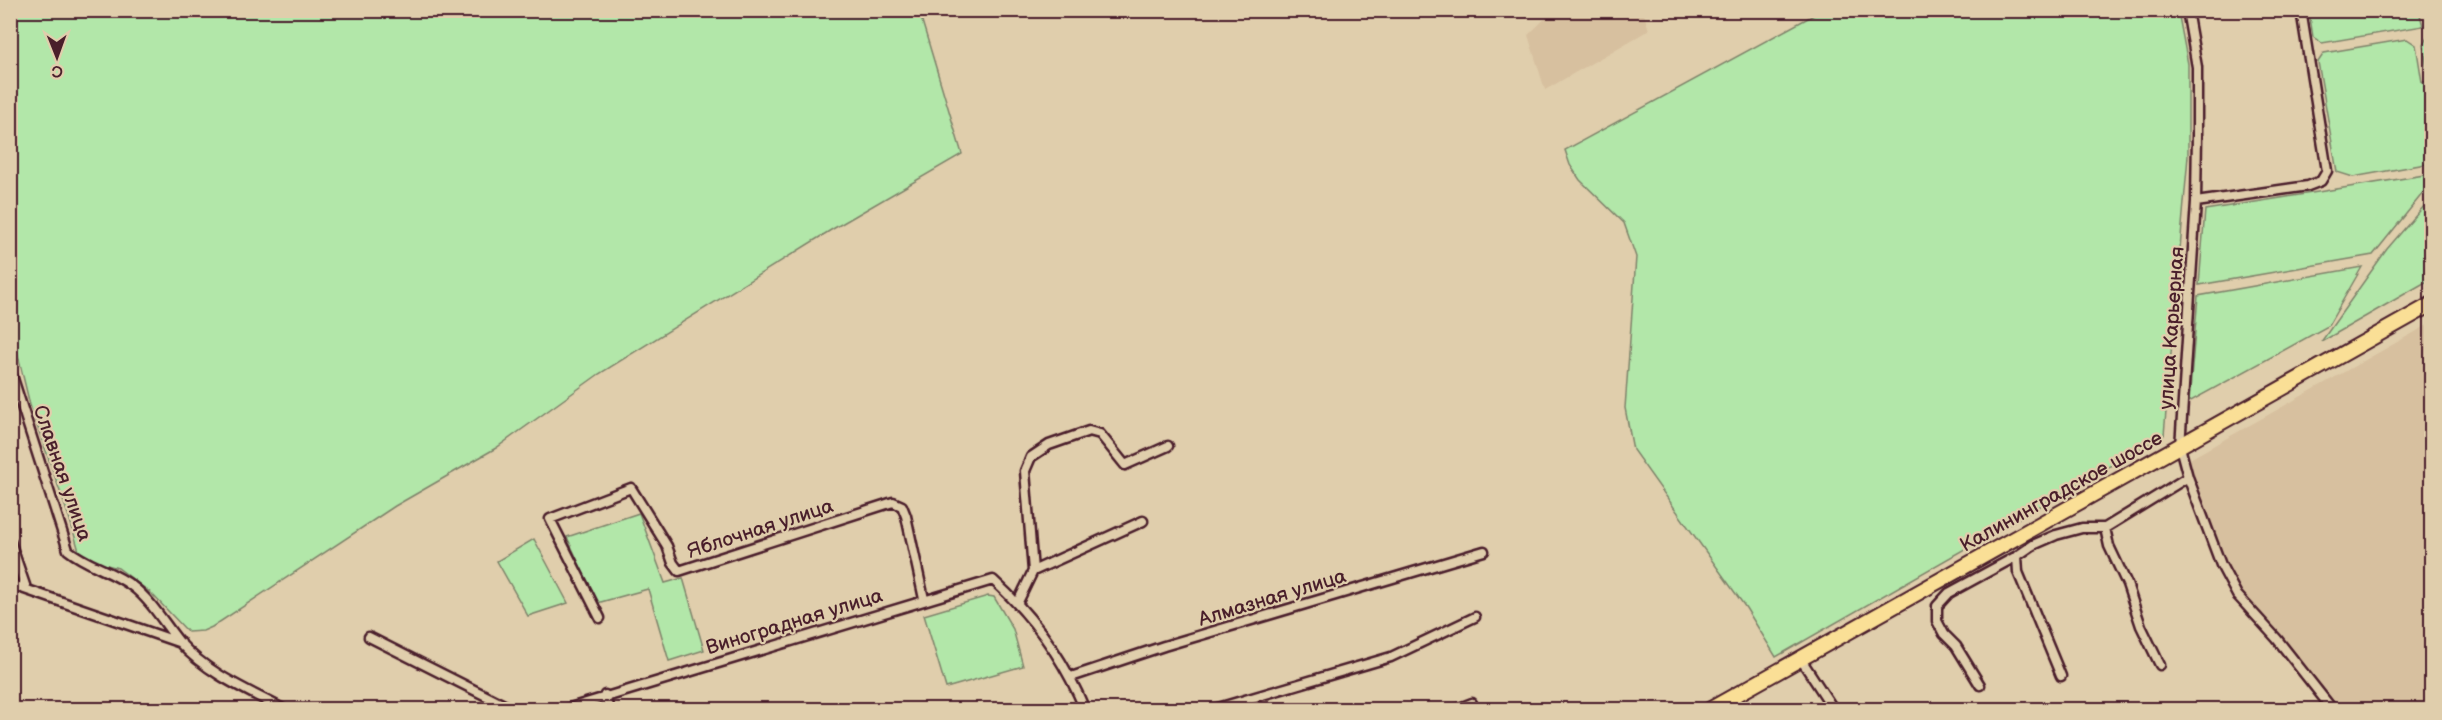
<svg xmlns="http://www.w3.org/2000/svg" width="2442" height="720" viewBox="0 0 2442 720" font-family="'Balsamiq Sans',sans-serif">
  <style>
    .built { fill: #d7c09f }
    .green { fill: #b2e7a9; stroke: #7e836a; stroke-width: 1.5 }
    .lines { fill: none; stroke-linecap: round; stroke-linejoin: round }
    .minor-casing { stroke: #4a1f2b; stroke-width: 13 }
    .primary-casing { stroke: #4a1f2b; stroke-width: 18 }
    .minor { stroke: #e0ceac; stroke-width: 8 }
    .primary { stroke: #fadf96; stroke-width: 14 }
    .labels { text-anchor: middle; stroke-width: 4.5; stroke-linejoin: round; paint-order: stroke }
    .street-label { font-size: 20px; fill: #4a1f2b; stroke: #e0ceac }
  </style>
  <rect width="100%" height="100%" fill="#e0ceac"/>
  <filter id="ink" filterUnits="userSpaceOnUse"><feTurbulence type="fractalNoise" baseFrequency=".0167" numOctaves="2"/><feDisplacementMap in="SourceGraphic" scale="12" xChannelSelector="R" yChannelSelector="G"/><feConvolveMatrix kernelMatrix="1 2 1 2 8 2 1 2 1" color-interpolation-filters="sRGB"/></filter>
  <g filter="url(#ink)">
    <path class="built" d="M1553,11H1643L1649,30L1545,90L1528,35Z
      M2431,323V709H2333L2257,619L2232,577L2213,539L2188,460Z"/>
    <path class="green" d="M10,11H919L962,154L831,230L599,374L496,448L395,506L212,627L203,631L188,632L151,593L118,568L81,558L70,520L30,405L11,326Z
      M1821,11H2178L2188,64V156L2164,435L1776,657L1746,608L1633,450L1625,408L1636,257L1624,223L1580,180L1570,165L1565,150Z
      M2309,11H2419L2423,26L2322,43L2313,37Z
      M2429,35H2431V163L2353,177L2337,172L2318,62L2324,53L2407,39L2416,45L2422,82L2429,81L2423,44Z
      M2431,174V183L2373,255L2199,285L2205,210Z
      M2431,198V279L2321,342L2387,249Z
      M2362,267L2328,326L2189,402L2198,296Z
      M639,513L665,583L683,578L704,650L669,661L648,589L597,603L567,537Z
      M534,539L568,603L528,616L497,561Z
      M988,596L994,597L1013,629L1023,666L946,688L924,615Z"/>
    <g class="lines">
      <g class="minor-casing">
        <path id="minor" d="M2187,10L2197,67V135L2196,202L2180,447L2188,477L2221,565L2237,595L2277,639L2333,710
          M2196,202L2308,186L2321,181L2327,171L2301,10
          M10,369L68,550C88,566 112,571 132,586C152,601 165,625 180,643C208,674 249,691 285,710
          M2105,528L2109,546L2127,584L2141,626L2160,665
          M10,541L26,588
          M2017,556L2018,572L2061,676
          M1033,571L1025,471L1031,457L1049,445L1089,431L1100,434L1125,465L1168,446
          M10,584L181,643
          M1018,602L1033,571L1143,521
          M600,618L550,519L631,488L667,546L673,563L679,571L893,502L902,506L906,516L924,599
          M369,637L514,710
          M1800,658L1834,710
          M1071,677L1164,646L1484,551
          M1980,685L1956,646L1944,634L1937,621V606L1949,593L2017,556L2033,545L2056,535L2082,528H2105L2188,477
          M605,695L609,710
          M563,710L993,580C1033,616 1064,659 1085,710
          M1211,710L1391,657L1475,617
          M1454,710L1472,703"/>
      </g>
      <g class="primary-casing">
        <path id="primary" d="M1709,710L2432,304"/>
      </g>
      <use href="#minor" class="minor"/>
      <use href="#primary" class="primary"/>
    </g>
  </g>
  <g class="labels">
    <g class="street-label">
      <text transform="translate(2171 328) rotate(-86)" y="7">улица Карьерная</text>
      <text transform="translate(63 473) rotate(71)" y="7">Славная улица</text>
      <text transform="translate(2061 491) rotate(-29)" y="7">Калининградское шоссе</text>
      <text transform="translate(760 528) rotate(-18)" y="7">Яблочная улица</text>
      <text transform="translate(1272 597) rotate(-17)" y="7">Алмазная улица</text>
      <text transform="translate(794 621) rotate(-17)" y="7">Виноградная улица</text>
    </g>
  </g>
  <rect width="2442" height="720" fill="none" stroke="#e0ceac" stroke-width="36"/>
  <rect x="18" y="18" width="2406" height="684" fill="none" stroke="#4a1f2b" stroke-width="2" filter="url(#ink)"/>
  <g transform="translate(57 57) rotate(179)" stroke="#e0ceac" stroke-width="4.5" paint-order="stroke">
  <path d="M0-4.5L10 22L0 15L-10 22Z" fill="#4a1f2b"/>
  <text y="-9" font-size="16" font-weight="bold" text-anchor="middle" fill="#4a1f2b">С</text>
  </g>
</svg>
